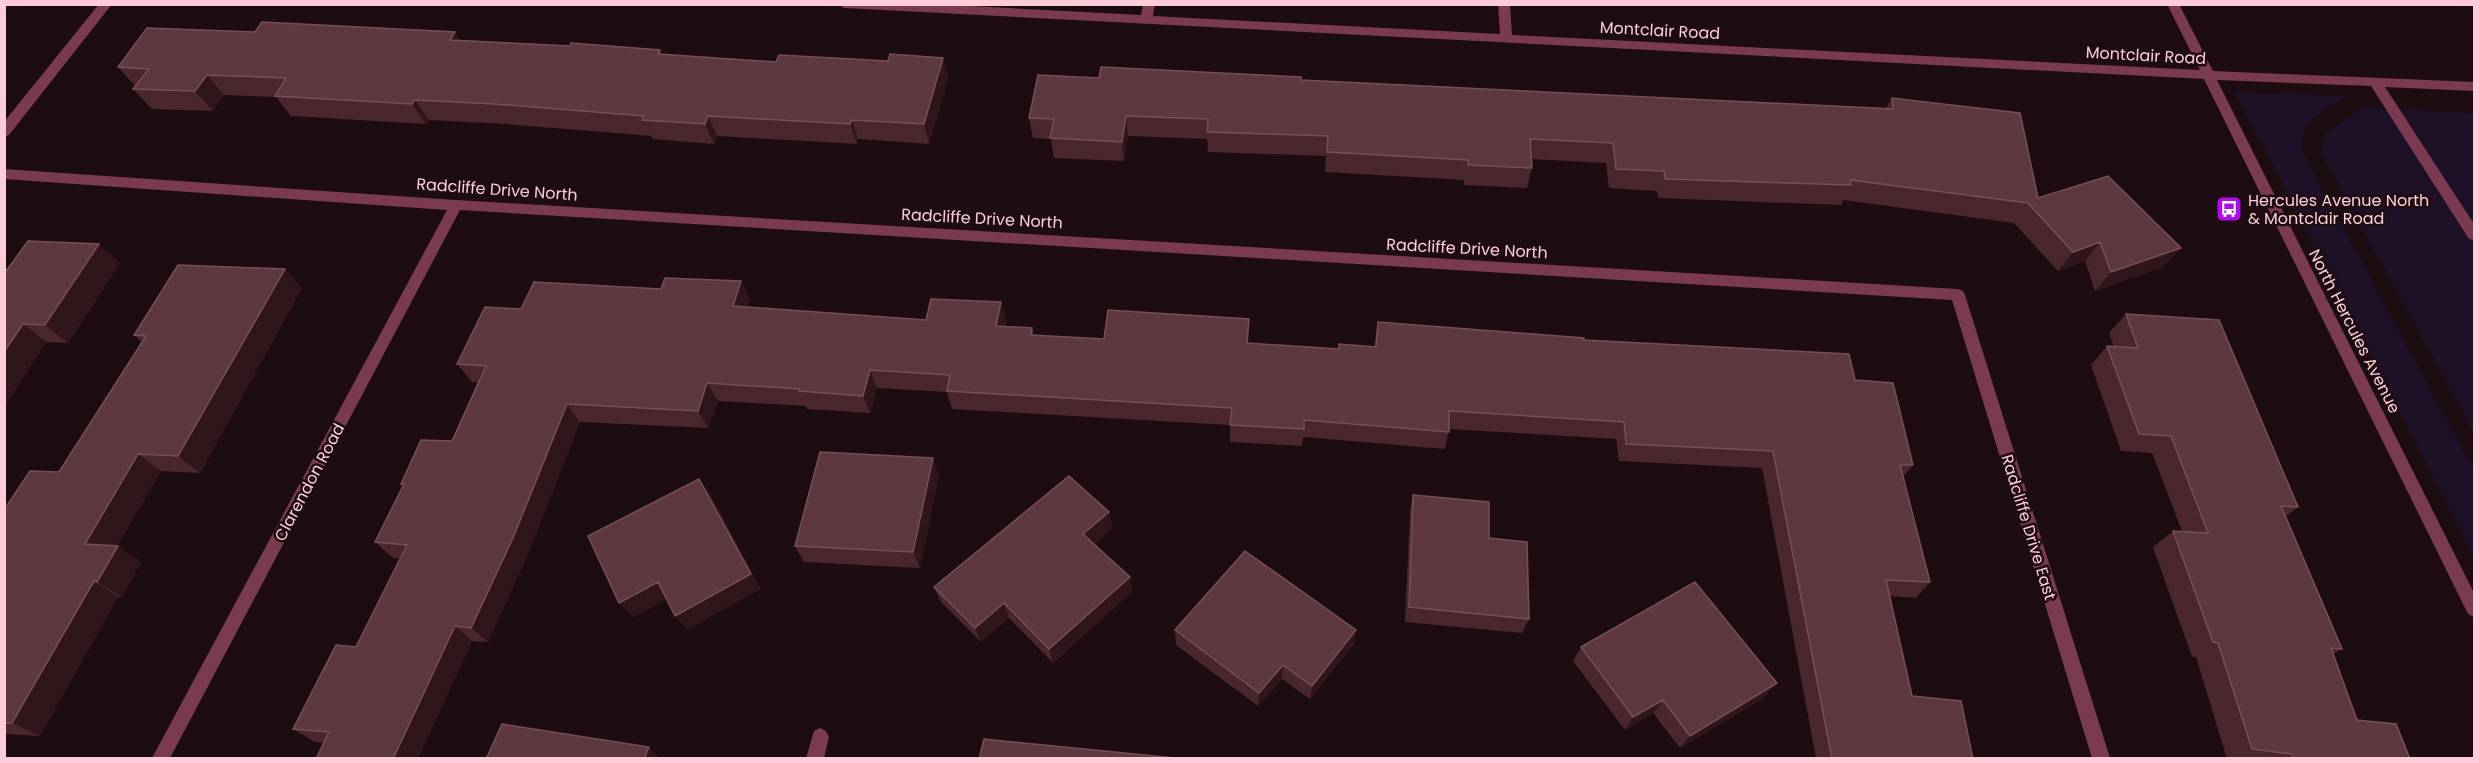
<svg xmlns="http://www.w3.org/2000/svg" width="2479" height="763" viewBox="0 0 2479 763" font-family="Poppins,sans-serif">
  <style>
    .green { fill: #1e1027 }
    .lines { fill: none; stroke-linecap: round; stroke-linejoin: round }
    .minor { fill: #7a3a4f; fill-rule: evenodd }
    .wall { fill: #4a262d }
    .shaded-wall { fill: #30151a }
    .building { fill: #5d383f; stroke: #764f57; stroke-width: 1.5 }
    .labels { text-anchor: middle; stroke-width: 5; stroke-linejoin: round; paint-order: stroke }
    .street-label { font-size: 16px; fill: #fcccd8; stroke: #1d0d10 }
    .poi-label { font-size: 16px; fill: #fcccd8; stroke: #1d0d10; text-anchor: start }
  </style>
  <rect width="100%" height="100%" fill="#1d0d10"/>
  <path class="green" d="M2235,92L2347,96C2326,109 2298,121 2302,151L2474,471V557Z
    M2363,108L2474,113V433L2321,152L2327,131Z"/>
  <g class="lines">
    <path class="minor" d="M99,4H112L9,135L4,137V122Z
      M838,4H932L1141,15L1143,4H1155L1153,16L1500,34L1498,4H1510L1512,35L2200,70L2167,4H2179L2213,71L2474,82V91L2385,87L2474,224V240L2469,239L2371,86L2217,80L2474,593V617L2468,614L2204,79L844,8Z
      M4,169L456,200L1958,289L1963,291L1965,295L2110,758H2092L1952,300L460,210L170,758H152L447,210L4,179Z
      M820,728L826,731L829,737L824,758H806L814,731Z"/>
  </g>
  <path class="wall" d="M460,40L660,50L662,54L776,62L888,61L943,58L948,78L929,144L858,139L857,144L717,136L714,144L652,139L651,136L506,124L429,120L426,124L291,116L276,97L224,95L213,111L152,109L133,89L135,86L118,67Z
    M1099,78L1301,80L1886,108L1892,98L2038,198L2163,267L2095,291L2085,261L2058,271L2014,223L1843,200L1841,205L1658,198L1657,191L1609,188L1606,163L1531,159L1532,168L1527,188L1464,185V180L1325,172L1326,156L1208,152L1207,139L1128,136L1124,161L1054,158L1051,139L1033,138L1029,118Z
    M120,263L68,343L46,342L4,407V274Z
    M285,269L302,288L200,473L161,471L117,546L141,562L122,597H118L40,736L4,734V510L59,472L142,342L134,335Z
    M741,281L750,300L748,307L926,320L1001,302L1006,321L1005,327L1032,328L1034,335L1104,339L1249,319L1248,344L1339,349L1374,347L1378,322L1584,340L1855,380L1913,465L1903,477L1930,582L1916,598L1890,596L1912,696L1973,759H1816L1762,468L1619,461L1616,439L1449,429L1445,449L1303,437L1302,446L1230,442V425L952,409L947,392L877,388L870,413L807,409L806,406L718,401L708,428L580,422L528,554L488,642L472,641L418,759H316L324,743L315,742L293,729L356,647L400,558H393L375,542L403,486L401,484L452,441L478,382H472L457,364L521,309L661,289Z
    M2126,314L2298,507L2285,517L2342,649L2333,654L2357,720L2410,759H2227L2196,657H2192L2153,547L2173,531H2182L2152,453L2121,451L2091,365L2107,346L2114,347L2109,333Z
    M939,475L920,568L804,562L795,546Z
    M1413,495L1489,538L1529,619L1522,633L1405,622L1410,511Z
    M1109,512L1112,528L1094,544L1130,577L1132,592L1053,663L1009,618L981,642L941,602L934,587Z
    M1175,630L1354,644L1310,699L1282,679L1258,706L1176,645Z
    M1581,647L1765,697L1680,748L1653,713L1625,730L1573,661Z"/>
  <path class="shaded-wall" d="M455,32L467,52L450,40Z
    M943,58L948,78L929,144L924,124Z
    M207,75L224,95L213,111L195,91Z
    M415,100L429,120L426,124L412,104Z
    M708,116L717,136L714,144L705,124Z
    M1126,116L1128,136L1124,161L1122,142Z
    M852,120L858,139L857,144L850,124Z
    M2100,242L2085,261L2058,271L2073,252Z
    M99,244L120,263L68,343L45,325Z
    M2181,248L2163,267L2095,291L2111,272Z
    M285,269L302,288L200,473L178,456Z
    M741,281L750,300L743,324L733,306Z
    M1001,302L1006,321L1001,344L996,326Z
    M23,324L46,342L4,407V352Z
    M870,370L877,388L870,413L863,396Z
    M707,383L718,401L708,428L698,411Z
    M567,404L580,422L528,554L488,642L471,628Z
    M138,454L161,471L109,560L85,544Z
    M933,458L939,475L920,568L913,552Z
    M699,479L711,495L761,589L687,630L675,616Z
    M1109,512L1112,528L1086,550L1083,534Z
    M118,546L141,562L122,597L97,582Z
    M1130,577L1132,592L1053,663L1049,649Z
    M94,581L118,597L40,736L12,723Z
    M658,582L671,597L633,618L619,603Z
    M1004,603L1009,618L981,642L975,628Z
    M455,626L472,641L418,759H393Z
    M1356,630L1354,644L1310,699L1312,686Z
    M1283,665L1282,679L1258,706L1259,693Z
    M1777,683L1765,697L1680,748L1690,736Z
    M1663,700L1653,713L1625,730L1633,717Z
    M649,747L661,759H644Z"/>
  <path class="building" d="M262,22L455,32L450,40L570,46L571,43L660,50L658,54L776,62L779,55L888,61L890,54L943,58L924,124L852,120L850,124L708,116L705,124L642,120L644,116L494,104L415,100L412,104L275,96L286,78L207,75L195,91L133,89L149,69L118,67L147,28L255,32Z
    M1101,67L1301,77V80L1893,109L1892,98L2020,113L2038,198L2108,176L2181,248L2111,272L2100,242L2073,252L2028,203L1850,180L1851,185L1665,179L1664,171L1616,169L1613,143L1530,139L1532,168L1468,165V160L1327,152L1328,136L1207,132L1208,119L1126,116L1122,142L1050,138L1054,119L1029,118L1038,75L1099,78Z
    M28,241L99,244L45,325L23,324L4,352V274Z
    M178,265L285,269L178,456L138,454L85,544L118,546L97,582L94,581L12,723H4V510L30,471L59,472L146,336L134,335Z
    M665,278L741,281L733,306L926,320L931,299L1001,302L996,326L1032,328L1031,335L1104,339L1108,310L1249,319L1247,343L1339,349V344L1376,347L1378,322L1584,338V340L1849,354L1855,380L1893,383L1913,465H1900L1930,582L1886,580L1912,696L1961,701L1973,759H1832L1773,451L1626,444L1624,422L1449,411V432L1304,420V429L1230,425L1232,408L947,391L950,375L870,370L863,396L799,391L800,389L707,383L698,411L567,404L513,538L471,628L455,626L393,759H316L329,732L293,729L336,645L356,647L407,545L375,542L404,484H401L421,440L452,441L486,366L457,364L485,307L521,309L534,282L661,289Z
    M2126,314L2219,320L2298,507L2281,506L2342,649L2331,648L2357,720L2396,724L2410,759H2294L2292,754L2252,749L2218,643L2213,642L2173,531L2208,533L2171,436L2139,434L2107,346L2138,348Z
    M820,452L933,458L913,552L795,546Z
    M1069,476L1109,512L1083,534L1130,577L1049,649L1004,603L975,628L934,587Z
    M699,479L751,574L675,616L658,582L619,603L588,536Z
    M1413,495L1489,502V538L1527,542L1529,619L1409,607Z
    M1245,551L1356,630L1312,686L1283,665L1259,693L1175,630Z
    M1695,582L1777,683L1690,736L1663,700L1633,717L1581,647Z
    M502,724L649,747L644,759H486Z
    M984,739L1185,759H979Z"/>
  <defs>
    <g id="bus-square" transform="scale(1.35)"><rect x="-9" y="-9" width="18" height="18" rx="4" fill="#ac0de8" stroke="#1d0d10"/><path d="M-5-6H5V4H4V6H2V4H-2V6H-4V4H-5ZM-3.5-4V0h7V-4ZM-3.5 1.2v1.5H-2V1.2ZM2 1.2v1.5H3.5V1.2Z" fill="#fff"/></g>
  </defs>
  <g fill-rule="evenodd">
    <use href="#bus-square" x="2229" y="209"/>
  </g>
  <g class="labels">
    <g class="street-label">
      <text transform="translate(1660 30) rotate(3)" y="6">Montclair Road</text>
      <text transform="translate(2146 55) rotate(3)" y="6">Montclair Road</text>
      <text transform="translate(497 189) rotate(4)" y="6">Radcliffe Drive North</text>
      <text transform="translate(982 218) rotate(3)" y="6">Radcliffe Drive North</text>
      <text transform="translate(1467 248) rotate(3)" y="6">Radcliffe Drive North</text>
      <text transform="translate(2355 331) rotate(63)" y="6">North Hercules Avenue</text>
      <text transform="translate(309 482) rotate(-62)" y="6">Clarendon Road</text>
      <text transform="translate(2029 527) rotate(73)" y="6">Radcliffe Drive East</text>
    </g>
    <g class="poi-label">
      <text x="2248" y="206">Hercules Avenue North<tspan x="2248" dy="18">&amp; Montclair Road</tspan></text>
    </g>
  </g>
  <rect width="2479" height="763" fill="none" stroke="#fcccd8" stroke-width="12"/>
</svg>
